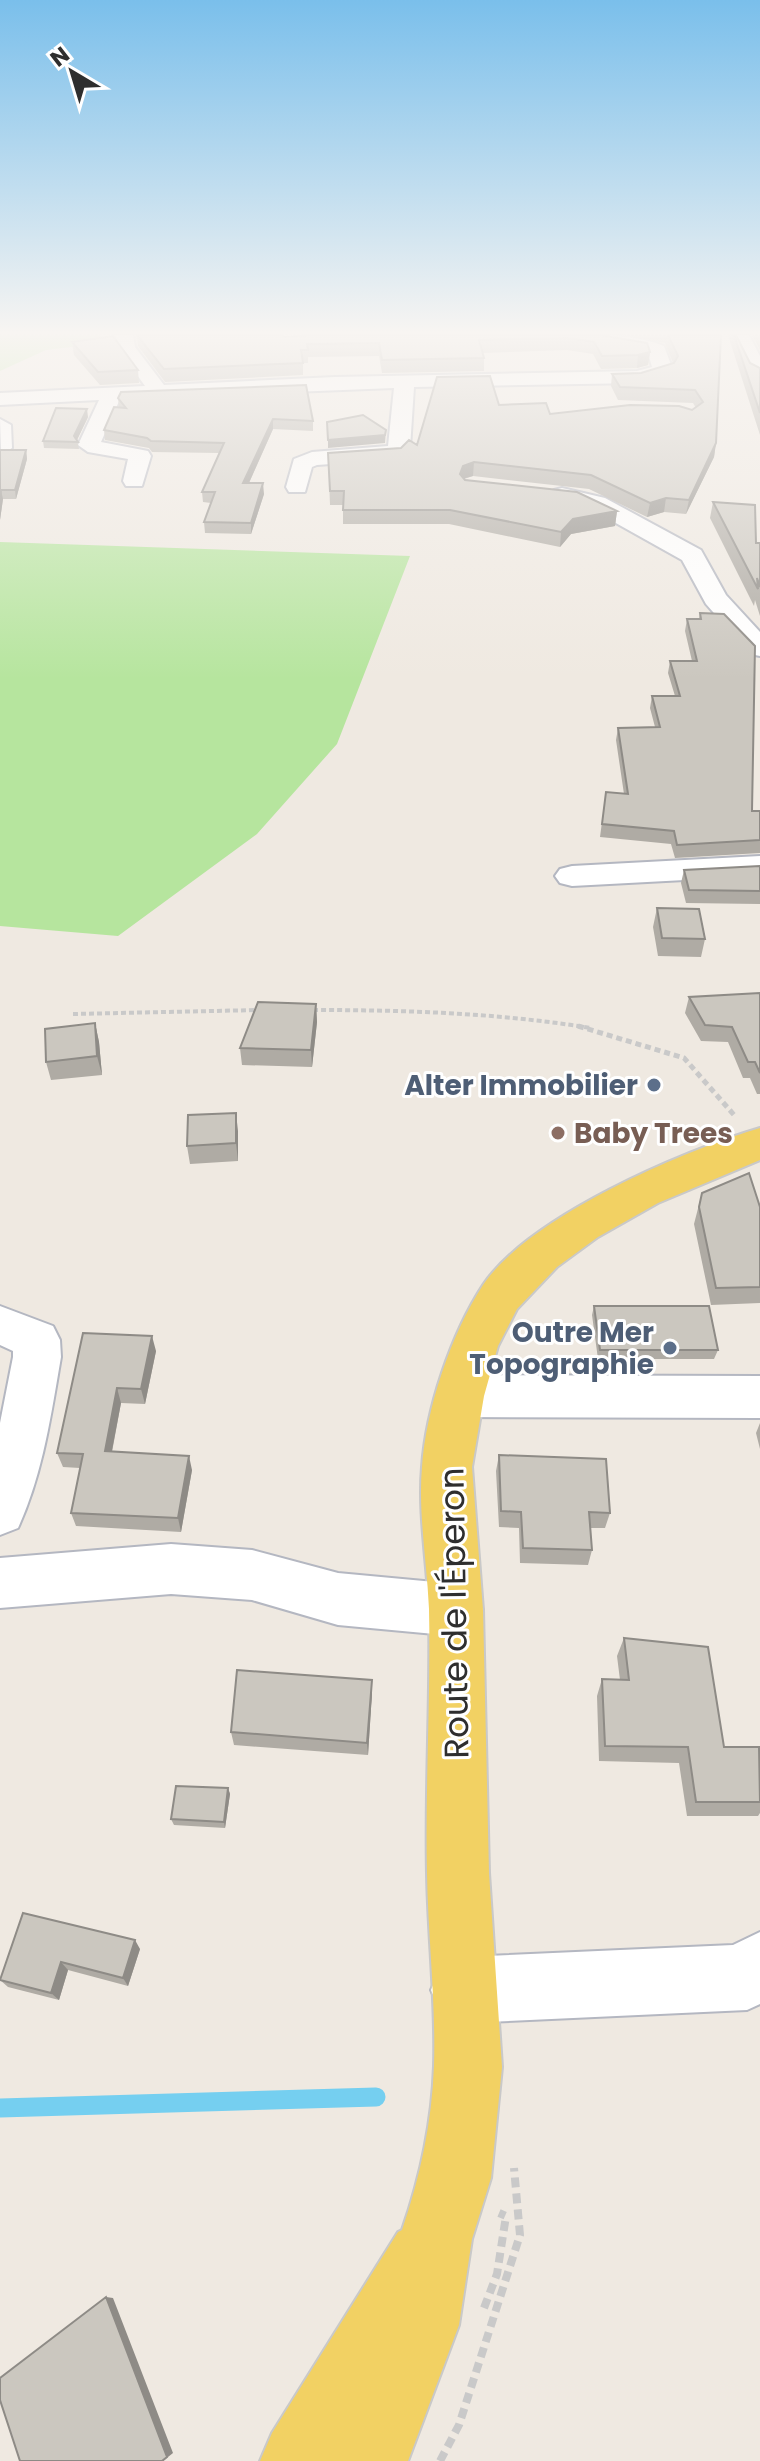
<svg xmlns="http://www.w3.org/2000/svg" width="760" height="2461" viewBox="0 0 760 2461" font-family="Poppins,sans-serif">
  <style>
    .green { fill: #b6e59e }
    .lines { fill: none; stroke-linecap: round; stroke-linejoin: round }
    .stream { stroke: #75cff0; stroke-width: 19 }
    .minor-casing { stroke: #b4b7c1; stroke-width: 4 }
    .major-casing { stroke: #c9c9c9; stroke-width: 4 }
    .path-far2 { stroke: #c9c9c9; stroke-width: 4; stroke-dasharray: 5 3; stroke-linecap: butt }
    .path-far1 { stroke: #c9c9c9; stroke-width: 5; stroke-dasharray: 6 4; stroke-linecap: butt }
    .path { stroke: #c9c9c9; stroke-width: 8; stroke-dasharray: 10 6; stroke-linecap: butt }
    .minor { fill: #fff; fill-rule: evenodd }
    .major { fill: #f2d163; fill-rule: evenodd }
    .wall { fill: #afaba4 }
    .shaded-wall { fill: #8e8b86 }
    .building { fill: #cbc7bf; stroke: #8e8b86; stroke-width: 2 }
    .service-dot { fill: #5c6f8a; stroke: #fff; stroke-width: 3 }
    .education-dot { fill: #8d6e63; stroke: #fff; stroke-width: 3 }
    .labels { text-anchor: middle; stroke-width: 6; stroke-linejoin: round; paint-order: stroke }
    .service-label { font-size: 28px; font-weight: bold; fill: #4e5e75; stroke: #fff; text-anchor: end }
    .education-label { font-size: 28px; font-weight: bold; fill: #785e54; stroke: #fff; text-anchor: start }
    .near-street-label { font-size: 34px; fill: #2e2e2e; stroke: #fff }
  </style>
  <rect width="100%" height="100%" fill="#efe9e1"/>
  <path class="green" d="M0,335H100L105,343L46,350L0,371Z
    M0,542L410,556L337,744L257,834L118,936L0,926Z"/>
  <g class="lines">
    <path class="stream" d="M0,2108L376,2097"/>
    <g class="minor-casing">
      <path id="minor" d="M115,335H133L135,347L164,385L335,377L637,371L652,367L648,353L641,350L580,341L571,335C603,335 634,334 664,346L673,370L670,374L638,383L414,387L410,448L401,459L317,465L312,467L305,492H289L286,487L294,459L312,452L388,446L394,388L120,399L101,442L148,451L151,456L142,486H126L123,481L128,459L88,452L78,445L99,400L0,405V393L145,386L117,347Z
        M731,335H749L760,356V381L750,375Z
        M0,419L11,425L12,448L1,455Z
        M562,488L605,498L701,550L726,595L760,632V656L750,654L706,604L682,560L589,508L554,500L550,495L554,490Z
        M760,856V876L572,886L560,883L555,876L560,869L572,866Z
        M0,1306L53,1326L60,1340L61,1357C51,1415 43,1473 18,1528L0,1535V1423L13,1357V1351L0,1345Z
        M460,1375L760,1376V1418L460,1417L443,1411L436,1396L443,1381Z
        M171,1544L252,1550L338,1573L456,1584L475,1592L483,1610L475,1628L456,1636L338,1625L252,1600L171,1594L0,1608V1558Z
        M760,1932V2004L747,2010L464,2023L441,2013L431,1990L441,1967L464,1957L733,1945Z"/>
    </g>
    <g class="major-casing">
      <path id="major" d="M760,1128V1160L658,1203L598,1237L557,1267L517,1309L498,1346L484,1396L472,1467L483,1610L489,1873L502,2067L491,2178L472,2239L459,2325L408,2461H260L272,2433L398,2232L402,2230C420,2178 432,2122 434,2066C436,2002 428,1937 427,1873C425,1785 431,1697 429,1609C427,1562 418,1513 422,1467C426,1409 451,1334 483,1285C529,1217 682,1151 760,1128Z"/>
    </g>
    <path class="path-far2" d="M313,1010C407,1010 498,1013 591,1028
      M73,1014L259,1010"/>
    <path class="path-far1" d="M578,1026L684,1058L735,1116"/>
    <path class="path" d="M484,2308L497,2274L506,2216L499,2213
      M440,2461L459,2425L520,2235L514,2168"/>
    <use href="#minor" class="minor"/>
    <use href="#major" class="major"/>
  </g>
  <path class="wall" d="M137,335L284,337L600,335L650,352L648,365L637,368L601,369L593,354L567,350L483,353L484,358V371L382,373L379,356L308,357V363H303V375L165,382L138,346Z
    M626,335H721L716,443L714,457L686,514L664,512L647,517L589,489L473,476L464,479L617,511L615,526L571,534L560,547L449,524H343V505H330L328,453L401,448L417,445L499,405L550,414L692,410L696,408L693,403L618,400L611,386L612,374L641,373L673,363L665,343Z
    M728,335H734L750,363L760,368V435Z
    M752,335H760V350Z
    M72,342L138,370L139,383L100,385L74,355Z
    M118,398L313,421V431L273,429L249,483L264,494L251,534L205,533L204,522L211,503L203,502L202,492L219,453L152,452L149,448L105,440L104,430L119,408Z
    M88,417L77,440L79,449L44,448L43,441Z
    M0,450H26L27,459L16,499H3L0,520Z
    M713,502L756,543H760V616L755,600L754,606L710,518Z
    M700,613L752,811H760V853L675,858L671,844L600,837L606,792L624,794L616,740L618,728L655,727L650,708L652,696H675L668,673L670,661H692L685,631L687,619H699Z
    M760,866V904L686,903L681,883L684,870Z
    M657,908L705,939L701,957L658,956L653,927Z
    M760,993V1094H757L750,1078H743L728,1042L701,1041L685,1013L689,997Z
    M316,1004L317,1022L312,1067L242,1065L240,1048Z
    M95,1023L99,1042L102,1075L51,1080L46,1062Z
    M238,1131V1161L190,1164L187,1146Z
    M702,1193L760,1207V1303L711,1305L694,1224Z
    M594,1306L718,1350L714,1359H598L592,1315Z
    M83,1333L156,1351L145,1404L121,1403L112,1452L192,1470L181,1532L76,1526L71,1513L80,1468L63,1467L57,1453Z
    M760,1423V1449L756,1433Z
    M499,1455L610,1513L605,1528H590L592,1550L588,1565L520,1563L519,1528L499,1527L496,1471Z
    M624,1638L724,1747L760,1753V1813L758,1816H687L679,1763L599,1761L597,1696L602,1679L620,1680L617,1656Z
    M372,1693L368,1755L234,1745L231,1732Z
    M228,1788L230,1794L225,1828L174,1825L171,1819Z
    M23,1913L140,1949L128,1986L68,1970L59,2000L8,1987L0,1980Z"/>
  <path class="shaded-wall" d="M650,352L648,365L637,368L638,355Z
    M87,409L88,417L76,442L74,436Z
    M273,419V429L244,494L243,483Z
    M386,430L385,443L328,448V440Z
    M716,443L714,457L686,514L689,500Z
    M26,450L27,459L16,499L15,490Z
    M474,462L473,476L462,479L460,474L463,466Z
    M263,483L264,494L251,534V523Z
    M1,490L3,499L0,520V499Z
    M666,498L664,512L647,517L650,503Z
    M617,511L615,526L571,534L560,547L561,532L573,519Z
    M316,1004L317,1022L312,1067L311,1050Z
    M95,1023L99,1042L102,1075L97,1056Z
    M236,1113L238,1131V1161L236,1143Z
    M152,1336L156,1351L145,1404L141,1389Z
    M117,1388L121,1403L109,1466L105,1451Z
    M189,1456L192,1470L181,1532L178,1518Z
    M372,1680V1693L368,1755L367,1743Z
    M228,1788L230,1794L225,1828L224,1822Z
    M135,1940L140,1949L128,1986L123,1978Z
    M61,1962L68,1970L59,2000L51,1993Z
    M106,2297L113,2298L173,2453L163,2461H162Z"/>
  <path class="building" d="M137,335H281L284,337L314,335H600L647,343L650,352L638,355L602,356L594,342L568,338L479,340L484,358L382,360L379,343L307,344L308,350H301L303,363L164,369Z
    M668,335H721L716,443L689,500L666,498L650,503L591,475L474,462L463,466L460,474L465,480L577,492L617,511L573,519L561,532L450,510H343L344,491H330L328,453L401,448L409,440L417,445L437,377L490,376L499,405L546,403L550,414L630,405L679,406L692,410L703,402L695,390L620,387L612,374L641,373L674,363L678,356Z
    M734,335H736L750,363L760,368V413Z
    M113,336L138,370L98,372L72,342Z
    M306,385L313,421L273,419L243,483H263L251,523L204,522L215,492H202L224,443L151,441L147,438L104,430L114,407L126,408L118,398L121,392Z
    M56,408L87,409L74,436L78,442L43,441Z
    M363,415L386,430L385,435L328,440L327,422Z
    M0,450H26L15,490H1L0,499Z
    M713,502L755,505L756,543H760V587L757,578L758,589Z
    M700,613L724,614L755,646L752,811H760V840L677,845L674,831L602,824L606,792L628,794L618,728L660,727L652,696H680L670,661H697L687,619H701Z
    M760,866V891L689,890L684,870Z
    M657,908L699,909L705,939L662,938Z
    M760,993V1073L755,1062H748L732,1027L705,1025L689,997Z
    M258,1002L316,1004L311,1050L240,1048Z
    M95,1023L97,1056L46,1062L45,1029Z
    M236,1113V1143L187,1146L188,1115Z
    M749,1173L760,1207V1287L716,1288L699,1207L702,1193Z
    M594,1306H709L718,1350H600Z
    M83,1333L152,1336L141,1389L117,1388L105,1451L189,1456L178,1518L71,1513L83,1454L57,1453Z
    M499,1455L606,1459L610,1513L589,1512L592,1550L523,1548L521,1512L501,1511Z
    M624,1638L708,1647L724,1747H759L760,1802H696L688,1747L605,1746L602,1679L629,1680Z
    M237,1670L372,1680L367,1743L231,1732Z
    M176,1786L228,1788L224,1822L171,1819Z
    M23,1913L135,1940L123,1978L61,1962L51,1993L0,1980Z
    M106,2297L167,2457L162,2461H20L0,2400V2378Z"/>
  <linearGradient id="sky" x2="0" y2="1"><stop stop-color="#7abfeb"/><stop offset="0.49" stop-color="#f8f5f2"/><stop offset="1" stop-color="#f8f5f2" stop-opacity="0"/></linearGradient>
  <rect width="760" height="679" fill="url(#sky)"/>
  <g class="service-dot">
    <circle cx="654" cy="1085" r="8"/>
    <circle cx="670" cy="1348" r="8"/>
  </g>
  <circle class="education-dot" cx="558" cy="1133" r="8"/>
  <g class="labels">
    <g class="service-label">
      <text x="638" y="1095">Alter Immobilier</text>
      <text x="654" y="1342">Outre Mer<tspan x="654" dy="32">Topographie</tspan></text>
    </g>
    <g class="education-label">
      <text x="574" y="1143">Baby Trees</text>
    </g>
    <g class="near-street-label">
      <text transform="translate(454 1613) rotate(-91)" y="12">Route de l'Éperon</text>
    </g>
  </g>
  <g transform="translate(72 72) rotate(322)" stroke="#ffffff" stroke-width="6" paint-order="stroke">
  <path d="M0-6L14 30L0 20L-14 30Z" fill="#2e2e2e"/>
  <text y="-12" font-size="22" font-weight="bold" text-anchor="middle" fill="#2e2e2e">N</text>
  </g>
</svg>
